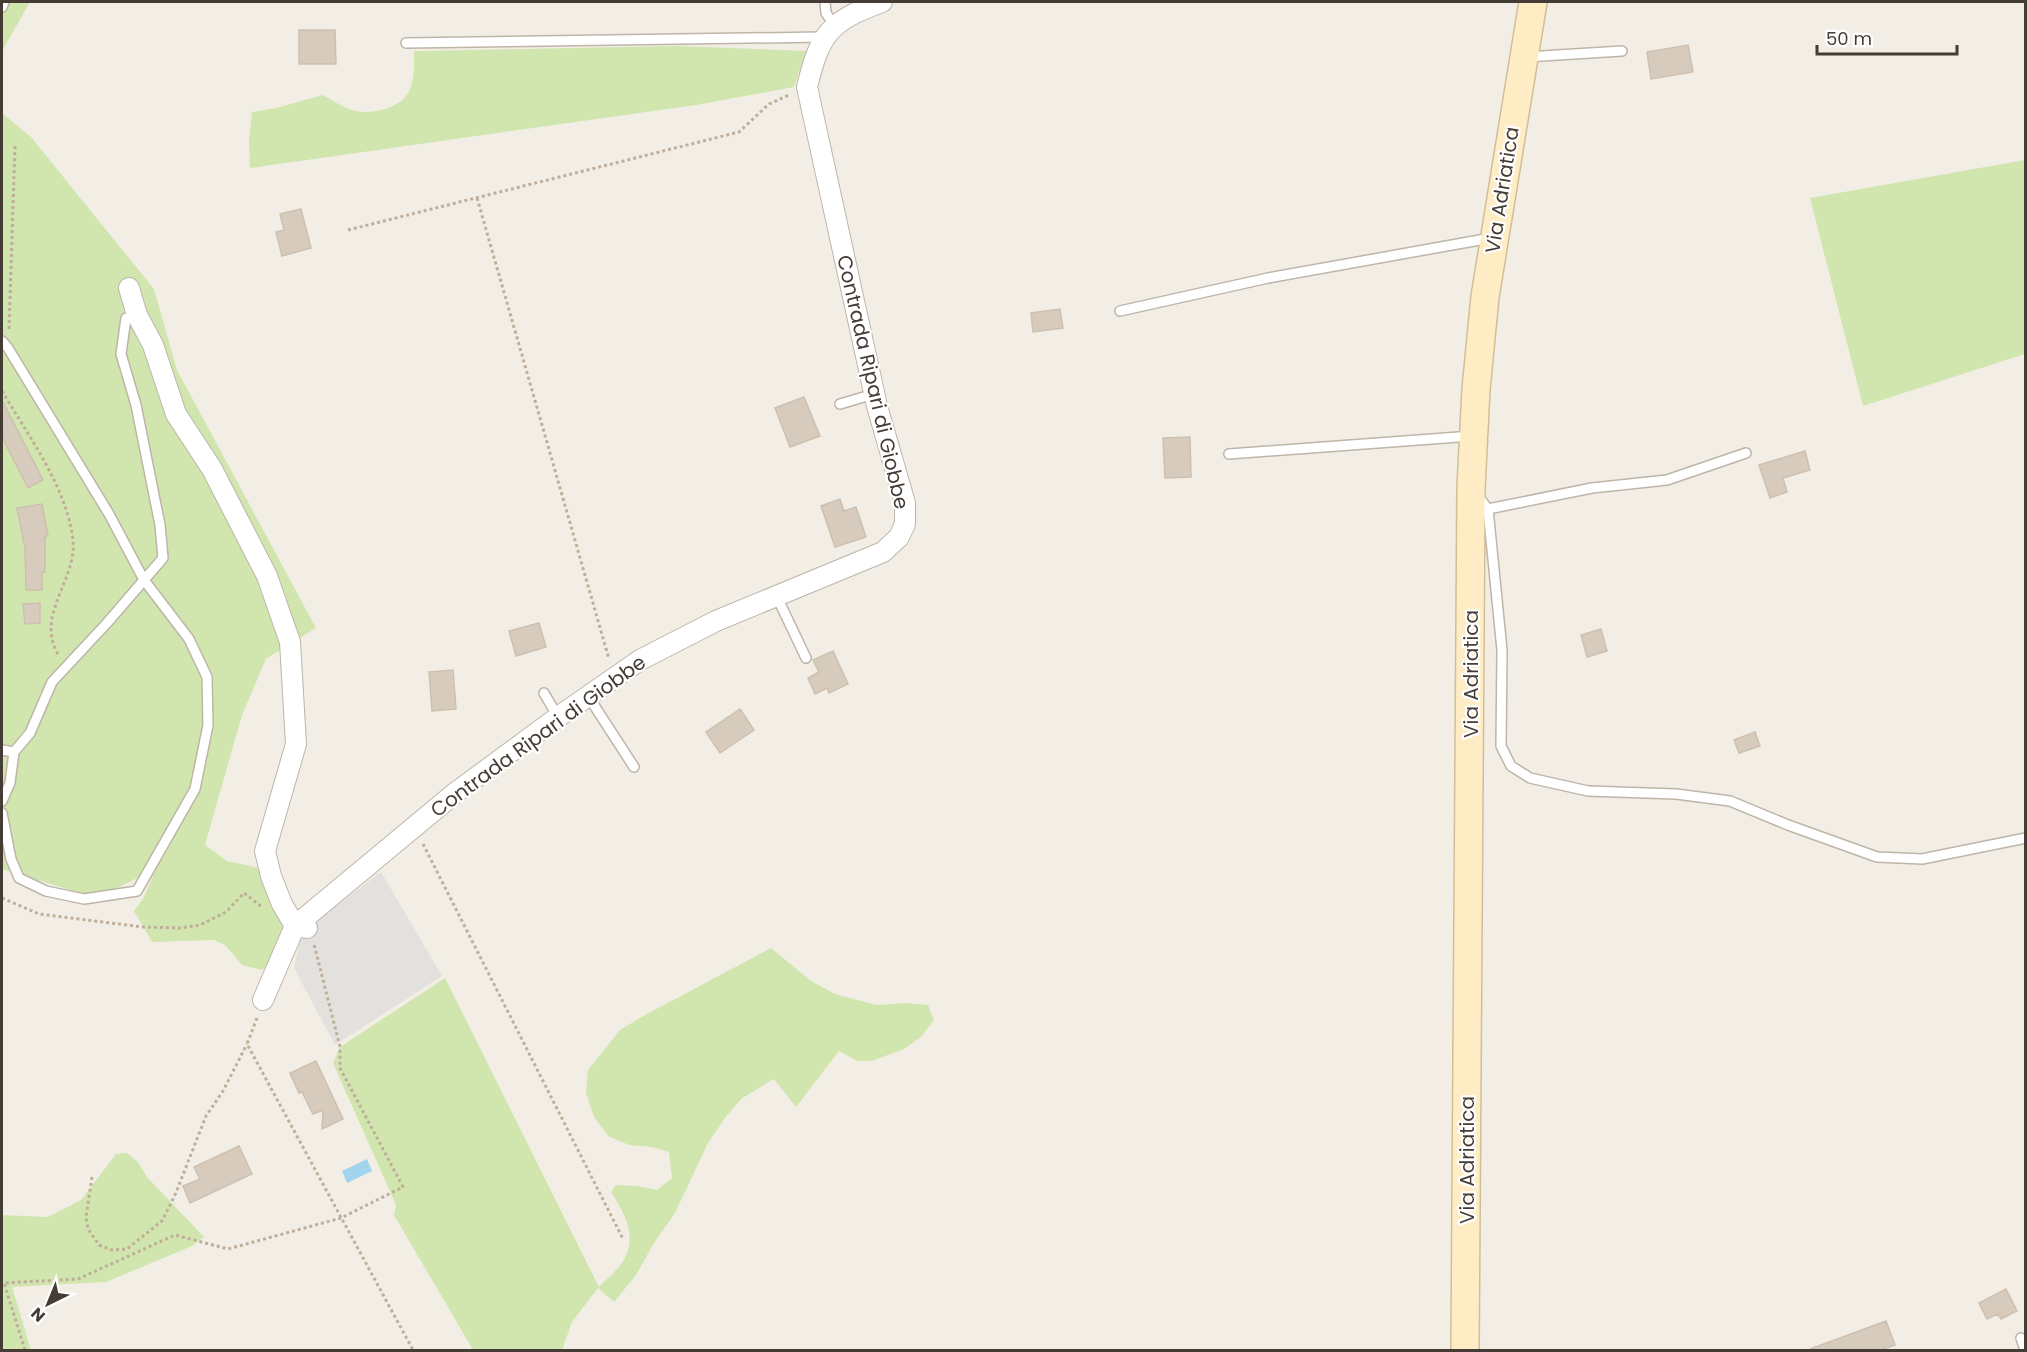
<svg xmlns="http://www.w3.org/2000/svg" width="2027" height="1352" viewBox="0 0 2027 1352" font-family="Poppins,sans-serif">
  <style>
    .green { fill: #d1e6ae }
    .parking { fill: #e3e1dd }
    .water { fill: #a2d4ef }
    .building { fill: #d7cbbe; stroke: #cec0ae; stroke-width: 1.5 }
    .lines { fill: none; stroke-linecap: round; stroke-linejoin: round }
    .service-casing { stroke: #beb5a8; stroke-width: 12 }
    .minor-casing { stroke: #beb5a8; stroke-width: 22 }
    .secondary-casing { stroke: #d2be96; stroke-width: 30 }
    .path { stroke: #bfaf9a; stroke-width: 3; stroke-dasharray: 3 3; stroke-linecap: butt }
    .service { stroke: #fff; stroke-width: 9 }
    .minor { stroke: #fff; stroke-width: 20 }
    .secondary { stroke: #feecc4; stroke-width: 27 }
    .labels { text-anchor: middle; stroke-width: 4.5; stroke-linejoin: round; paint-order: stroke }
    .street-label { font-size: 20px; fill: #453d35; stroke: #fff }
  </style>
  <rect width="100%" height="100%" fill="#f2eee5"/>
  <path class="green" d="M2,2H30L2,51Z
    M678,46L806,51L794,87L696,105L250,168L249,140L252,112L276,108L323,95C332,100 342,107 352,110C371,116 403,108 410,89C415,76 414,64 414,51Z
    M2,113L31,137L154,289L177,370L316,628L266,659L242,715L205,845L227,861L259,868L287,929L278,956L262,970L242,965L225,945L214,940L152,942L134,911L143,899L156,869L96,898L2,869Z
    M2025,160V354L1863,406L1810,198Z
    M771,948L811,981L835,994L876,1005L907,1003L928,1005L934,1020L921,1037L904,1049L872,1061H857L839,1051L796,1107L774,1079L741,1099L725,1118L708,1143L675,1213L654,1243L636,1275L614,1302L598,1288L572,1322L562,1350H473L394,1215L396,1205L333,1063L340,1047L445,978L599,1287C605,1280 613,1274 619,1267C640,1240 626,1216 611,1192L616,1185L637,1186L657,1190L672,1178L669,1152L651,1147L629,1145L608,1136L594,1117L586,1093L588,1070L620,1030L645,1015Z
    M127,1153L138,1162L147,1177L204,1237L192,1246L106,1282L12,1287L31,1350H2V1215L48,1217L81,1200L116,1154Z"/>
  <path class="parking" d="M381,872L442,976L335,1045L294,968L301,937L317,921Z"/>
  <path class="water" d="M367,1159L372,1171L347,1183L342,1171Z"/>
  <path class="building" d="M299,30H335L336,64H299Z
    M1688,45L1693,72L1651,79L1647,52Z
    M301,209L311,248L282,256L276,232L284,230L280,214Z
    M1060,309L1063,328L1033,332L1031,313Z
    M804,397L820,436L790,447L775,408Z
    M2,400L43,480L28,488L2,437Z
    M1190,437L1191,477L1165,478L1163,438Z
    M1805,451L1810,470L1783,478L1787,492L1770,498L1759,465Z
    M840,499L844,511L856,507L866,537L835,547L821,506Z
    M42,504L48,536H45V572H42V590H26L25,548L17,508Z
    M40,603V623L25,624L23,604Z
    M539,623L546,647L516,656L509,631Z
    M1601,629L1607,651L1587,657L1581,635Z
    M833,651L848,684L829,693L827,688L815,694L808,678L819,672L813,660Z
    M453,670L456,709L432,711L429,672Z
    M740,709L754,730L720,753L706,732Z
    M1755,732L1760,746L1739,753L1734,740Z
    M316,1061L343,1119L322,1129L323,1110L313,1114L302,1092L299,1093L290,1073Z
    M239,1146L252,1174L190,1203L183,1186L200,1179L194,1167Z
    M2006,1289L2017,1311L2001,1319L1998,1314L1987,1319L1979,1303Z
    M1886,1321L1895,1345L1880,1350H1810V1349Z"/>
  <g class="lines">
    <g class="service-casing">
      <path id="service" d="M825,2L826,13L834,25
        M2,7L4,2
        M406,43L823,37
        M1526,57L1622,51
        M1120,311L1268,278L1491,238
        M2,341L8,348L109,514L144,580L189,639L207,677L208,725L195,789L137,891L84,899L46,891L19,878L11,859L2,813
        M840,404L874,394
        M1229,454L1472,436
        M1477,495L1488,509L1502,650L1501,746L1511,766L1530,778L1588,791L1676,794L1730,801L1788,825L1877,857L1922,859L2026,838
        M1488,509L1592,488L1667,480L1746,453
        M776,595L806,658
        M544,693L558,717
        M588,696L634,767
        M2,750L14,752L30,733L52,682L107,623L163,558L160,525L136,405L121,354L126,318L137,315
        M2,801L10,783L14,752
        M2021,1338L2025,1350"/>
    </g>
    <g class="minor-casing">
      <path id="minor" d="M129,288L137,315L153,345L176,414L212,469L267,576L290,642L296,744L265,851L271,876L282,904L295,926L307,928
        M263,1000L295,926L455,793L558,717L640,660L716,621L883,552L899,537L905,524V503L877,406L807,87C820,33 830,21 882,2"/>
    </g>
    <g class="secondary-casing">
      <path id="secondary" d="M1465,1350L1471,488L1476,389L1485,297L1533,2"/>
    </g>
    <path class="path" d="M477,198L609,659
      M348,230L739,132L769,104L789,95
      M9,329L15,146
      M2,391C28,435 67,488 73,540C77,580 35,615 58,654
      M423,844L623,1239
      M2,898L39,914L143,927L180,928L200,925L226,912L244,893L262,907
      M257,1018L247,1044L413,1350
      M92,1177L86,1217L88,1229L99,1245L112,1250L127,1249L162,1221L175,1195L206,1116L223,1091L247,1044
      M25,1350L4,1283L78,1279L175,1235L228,1249L341,1218L403,1187L340,1068V1047L314,944"/>
    <use href="#service" class="service"/>
    <use href="#minor" class="minor"/>
    <use href="#secondary" class="secondary"/>
  </g>
  <g class="labels">
    <g class="street-label">
      <text transform="translate(1502 190) rotate(-81)" y="7">Via Adriatica</text>
      <text transform="translate(873 382) rotate(77)" y="7">Contrada Ripari di Giobbe</text>
      <text transform="translate(1471 674) rotate(-90)" y="7">Via Adriatica</text>
      <text transform="translate(538 736) rotate(-36)" y="7">Contrada Ripari di Giobbe</text>
      <text transform="translate(1467 1160) rotate(-90)" y="7">Via Adriatica</text>
    </g>
  </g>
  <rect width="2027" height="1352" fill="none" stroke="#453d35" stroke-width="6"/>
  <g transform="translate(48 1304) rotate(223)" stroke="#ffffff" stroke-width="4.5" paint-order="stroke">
  <path d="M0-4.5L10 22L0 15L-10 22Z" fill="#453d35"/>
  <text y="-9" font-size="16" font-weight="bold" text-anchor="middle" fill="#453d35">N</text>
  </g>
  <path d="M1817 45v9h140v-9" fill="none" stroke="#453d35" stroke-width="3"/>
  <text x="1826" y="45" font-size="18" fill="#453d35" stroke="#ffffff" stroke-width="4.5" paint-order="stroke">50 m</text>
</svg>
